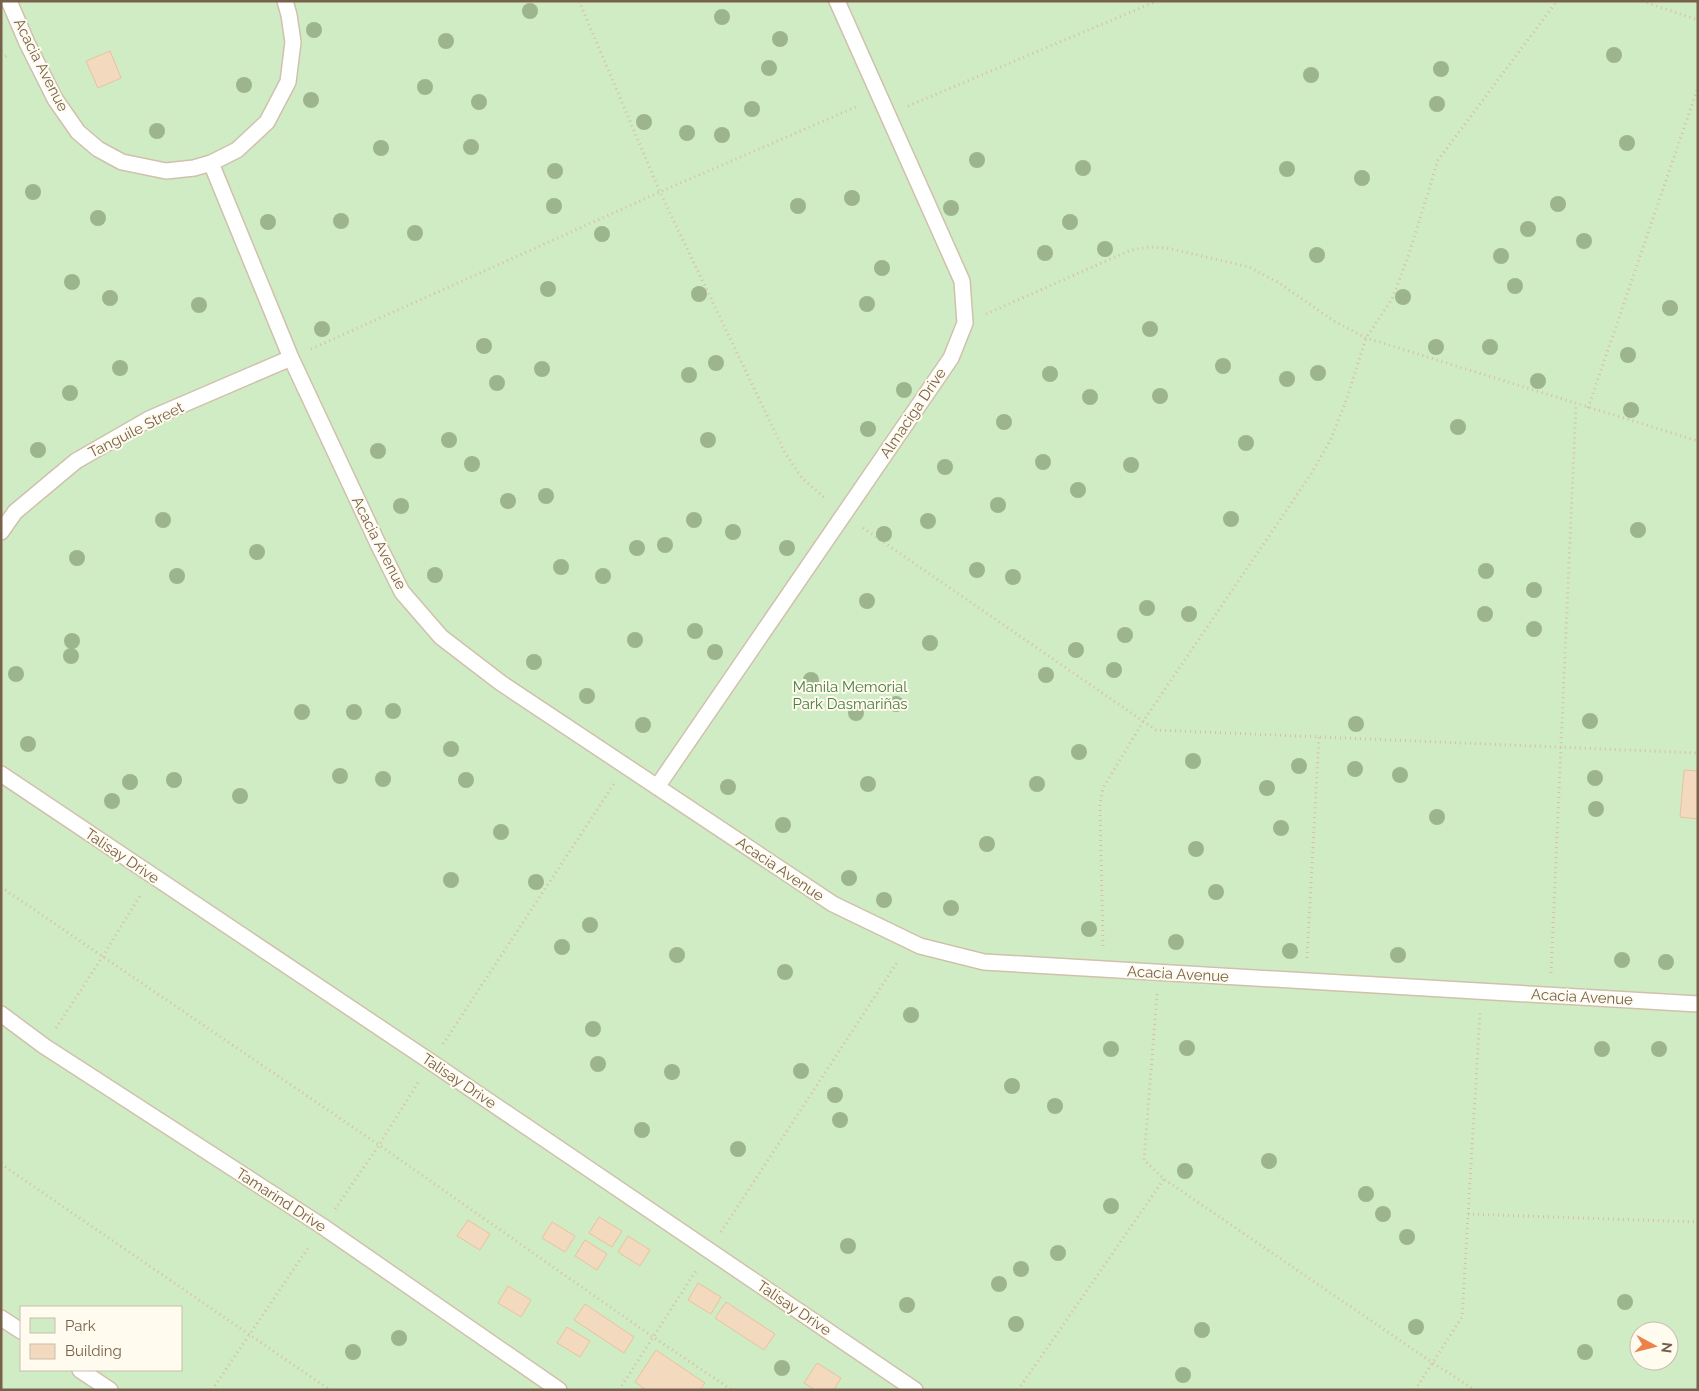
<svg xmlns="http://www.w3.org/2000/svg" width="1699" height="1391" viewBox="0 0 1699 1391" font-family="Raleway,sans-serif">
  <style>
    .green { fill: #d0ecc5; fill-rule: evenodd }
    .building { fill: #f3dabe; stroke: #e7c39e }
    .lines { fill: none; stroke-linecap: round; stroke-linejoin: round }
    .lane-casing { stroke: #d0c1ac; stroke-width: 18 }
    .path { stroke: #d9bea1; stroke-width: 3; stroke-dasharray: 1 4; stroke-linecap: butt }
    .lane { stroke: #fff; stroke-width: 15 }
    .tree { fill: #9cb58d }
    .labels { text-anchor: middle; stroke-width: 4; stroke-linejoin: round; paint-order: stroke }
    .street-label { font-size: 15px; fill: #78614a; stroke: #fffbef }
    .park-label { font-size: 15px; fill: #4c7f42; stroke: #fffbef }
  </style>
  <rect width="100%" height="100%" fill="#fdf8e8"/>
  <path class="green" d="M1,1H1698V1390H1ZM21,1307H181V1370H21ZM1639,1331H1669V1361H1639Z"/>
  <path class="building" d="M110,51L121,78L98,88L86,61Z
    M1684,770L1698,771V819L1680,817Z
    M599,1217L622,1231L612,1247L589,1233Z
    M468,1220L490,1234L480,1250L457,1236Z
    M552,1222L575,1236L565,1252L542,1238Z
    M628,1236L650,1250L640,1266L618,1252Z
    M585,1240L607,1254L597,1270L575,1256Z
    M698,1283L721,1297L711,1314L688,1300Z
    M508,1286L531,1300L521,1317L498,1303Z
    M726,1302L775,1334L764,1350L715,1318Z
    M585,1304L634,1337L624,1353L574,1320Z
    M567,1327L590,1341L580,1357L557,1343Z
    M656,1350L705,1383L700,1390H646L635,1382Z
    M817,1363L841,1378L834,1390H815L804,1383Z"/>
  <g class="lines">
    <g class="lane-casing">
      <path id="lane" d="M9,1L27,43L55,99L78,132L98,149L122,162L166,171L194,168L211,163L237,150L267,122L288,82L293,42L289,15L285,1
        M211,163L291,358L379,546L402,592L441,637L501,683L833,904L920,946L984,962L1698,1004
        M1,532L15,512L76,461L149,419L291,358
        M1,774L431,1062L915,1390
        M657,787L951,358L965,323L962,281L837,1
        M1,1014L44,1046L322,1226L559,1390
        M1,1318L21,1331
        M80,1370L110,1390"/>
    </g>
    <path class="path" d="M579,1L660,192L784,451L802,478L826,499
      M1642,1L1698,20
      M1,59L8,55
      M908,106L1157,1
      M986,314L1131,250L1149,247L1167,248L1249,267L1279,283L1334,321L1366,338L1698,441
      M311,349L660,192L858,106
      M1588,408L1698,87
      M863,528L1156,730L1698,753
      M1,887L379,1145L653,1337L732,1390
      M1103,946L1100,804L1103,788L1144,720L1311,474L1331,439L1347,398L1366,338L1392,299L1409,254L1438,160L1557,1
      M1307,958L1319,736
      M1551,973L1576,404
      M1157,994L1144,1160L1164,1179L1433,1363L1475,1390
      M56,1028L103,956L141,894
      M443,1044L614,784
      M1,1164L330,1390
      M335,1209L379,1145L419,1081
      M1468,1214L1698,1222
      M721,1232L898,961
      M212,1390L310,1245
      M619,1390L697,1269
      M1018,1390L1164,1179
      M1415,1390L1462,1317L1480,1013"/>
    <use href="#lane" class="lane"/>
  </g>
  <g class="tree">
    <circle cx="530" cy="11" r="8"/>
    <circle cx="722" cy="17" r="8"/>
    <circle cx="314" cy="30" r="8"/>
    <circle cx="780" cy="39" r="8"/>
    <circle cx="446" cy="41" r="8"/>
    <circle cx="1614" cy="55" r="8"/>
    <circle cx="769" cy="68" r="8"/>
    <circle cx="1441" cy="69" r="8"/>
    <circle cx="1311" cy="75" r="8"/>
    <circle cx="244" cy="85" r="8"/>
    <circle cx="425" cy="87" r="8"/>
    <circle cx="311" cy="100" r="8"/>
    <circle cx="479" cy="102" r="8"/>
    <circle cx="1437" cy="104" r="8"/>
    <circle cx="752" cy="109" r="8"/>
    <circle cx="644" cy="122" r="8"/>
    <circle cx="157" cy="131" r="8"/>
    <circle cx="687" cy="133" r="8"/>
    <circle cx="722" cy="135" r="8"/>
    <circle cx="1627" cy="143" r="8"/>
    <circle cx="471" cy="147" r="8"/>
    <circle cx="381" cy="148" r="8"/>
    <circle cx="977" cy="160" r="8"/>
    <circle cx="1083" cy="168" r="8"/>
    <circle cx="1287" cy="169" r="8"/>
    <circle cx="555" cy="171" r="8"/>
    <circle cx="1362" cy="178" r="8"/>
    <circle cx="33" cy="192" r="8"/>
    <circle cx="852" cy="198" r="8"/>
    <circle cx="1558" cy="204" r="8"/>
    <circle cx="554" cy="206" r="8"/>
    <circle cx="798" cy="206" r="8"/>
    <circle cx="951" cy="208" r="8"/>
    <circle cx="98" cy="218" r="8"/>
    <circle cx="341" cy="221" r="8"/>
    <circle cx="268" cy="222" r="8"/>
    <circle cx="1070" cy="222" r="8"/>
    <circle cx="1528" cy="229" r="8"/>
    <circle cx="415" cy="233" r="8"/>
    <circle cx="602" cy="234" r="8"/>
    <circle cx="1584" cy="241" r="8"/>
    <circle cx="1105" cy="249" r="8"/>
    <circle cx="1045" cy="253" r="8"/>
    <circle cx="1317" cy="255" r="8"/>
    <circle cx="1501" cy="256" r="8"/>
    <circle cx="882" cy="268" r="8"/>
    <circle cx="72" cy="282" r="8"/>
    <circle cx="1515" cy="286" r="8"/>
    <circle cx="548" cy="289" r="8"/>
    <circle cx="699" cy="294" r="8"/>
    <circle cx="1403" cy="297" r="8"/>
    <circle cx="110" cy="298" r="8"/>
    <circle cx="867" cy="304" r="8"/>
    <circle cx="199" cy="305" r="8"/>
    <circle cx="1670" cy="308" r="8"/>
    <circle cx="322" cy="329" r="8"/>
    <circle cx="1150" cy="329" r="8"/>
    <circle cx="484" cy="346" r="8"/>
    <circle cx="1436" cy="347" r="8"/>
    <circle cx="1490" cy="347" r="8"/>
    <circle cx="1628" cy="355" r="8"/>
    <circle cx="716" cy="363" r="8"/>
    <circle cx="1223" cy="366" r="8"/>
    <circle cx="120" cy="368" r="8"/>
    <circle cx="542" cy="369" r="8"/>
    <circle cx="1318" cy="373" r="8"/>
    <circle cx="1050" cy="374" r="8"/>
    <circle cx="689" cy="375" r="8"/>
    <circle cx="1287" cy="379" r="8"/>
    <circle cx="1538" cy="381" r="8"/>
    <circle cx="497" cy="383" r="8"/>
    <circle cx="904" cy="390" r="8"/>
    <circle cx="70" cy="393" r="8"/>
    <circle cx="1160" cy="396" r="8"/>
    <circle cx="1090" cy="397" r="8"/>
    <circle cx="1631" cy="410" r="8"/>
    <circle cx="1004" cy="422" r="8"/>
    <circle cx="1458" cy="427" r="8"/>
    <circle cx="868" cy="429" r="8"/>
    <circle cx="449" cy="440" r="8"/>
    <circle cx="708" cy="440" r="8"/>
    <circle cx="1246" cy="443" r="8"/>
    <circle cx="38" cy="450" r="8"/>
    <circle cx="378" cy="451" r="8"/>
    <circle cx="1043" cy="462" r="8"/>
    <circle cx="472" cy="464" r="8"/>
    <circle cx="1131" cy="465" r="8"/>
    <circle cx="945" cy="467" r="8"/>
    <circle cx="1078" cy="490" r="8"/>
    <circle cx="546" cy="496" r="8"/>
    <circle cx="508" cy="501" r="8"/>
    <circle cx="998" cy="505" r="8"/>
    <circle cx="401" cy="506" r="8"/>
    <circle cx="1231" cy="519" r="8"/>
    <circle cx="163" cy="520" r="8"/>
    <circle cx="694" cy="520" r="8"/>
    <circle cx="928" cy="521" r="8"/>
    <circle cx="1638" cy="530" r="8"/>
    <circle cx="733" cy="532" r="8"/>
    <circle cx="884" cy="534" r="8"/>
    <circle cx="665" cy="545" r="8"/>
    <circle cx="637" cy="548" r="8"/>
    <circle cx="787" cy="548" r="8"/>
    <circle cx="257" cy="552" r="8"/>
    <circle cx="77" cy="558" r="8"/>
    <circle cx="561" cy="567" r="8"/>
    <circle cx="977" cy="570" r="8"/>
    <circle cx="1486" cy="571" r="8"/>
    <circle cx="435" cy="575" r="8"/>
    <circle cx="177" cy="576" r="8"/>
    <circle cx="603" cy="576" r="8"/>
    <circle cx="1013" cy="577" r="8"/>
    <circle cx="1534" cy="590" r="8"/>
    <circle cx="867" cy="601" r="8"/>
    <circle cx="1147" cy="608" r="8"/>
    <circle cx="1189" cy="614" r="8"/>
    <circle cx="1485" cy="614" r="8"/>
    <circle cx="1534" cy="629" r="8"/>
    <circle cx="695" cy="631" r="8"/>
    <circle cx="1125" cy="635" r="8"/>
    <circle cx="635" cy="640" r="8"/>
    <circle cx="72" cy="641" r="8"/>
    <circle cx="930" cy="643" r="8"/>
    <circle cx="1076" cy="650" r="8"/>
    <circle cx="715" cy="652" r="8"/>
    <circle cx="71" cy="656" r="8"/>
    <circle cx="534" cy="662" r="8"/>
    <circle cx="1114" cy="670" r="8"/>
    <circle cx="16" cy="674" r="8"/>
    <circle cx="1046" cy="675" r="8"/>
    <circle cx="811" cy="680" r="8"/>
    <circle cx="587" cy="696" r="8"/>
    <circle cx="896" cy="704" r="8"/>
    <circle cx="393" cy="711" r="8"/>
    <circle cx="302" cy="712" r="8"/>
    <circle cx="354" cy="712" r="8"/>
    <circle cx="856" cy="713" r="8"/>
    <circle cx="1590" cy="721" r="8"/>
    <circle cx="1356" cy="724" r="8"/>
    <circle cx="643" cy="725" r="8"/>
    <circle cx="28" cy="744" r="8"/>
    <circle cx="451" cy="749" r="8"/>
    <circle cx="1079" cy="752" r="8"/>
    <circle cx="1193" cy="761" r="8"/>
    <circle cx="1299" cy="766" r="8"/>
    <circle cx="1355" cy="769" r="8"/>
    <circle cx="1400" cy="775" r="8"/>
    <circle cx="340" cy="776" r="8"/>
    <circle cx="1595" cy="778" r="8"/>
    <circle cx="383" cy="779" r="8"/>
    <circle cx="174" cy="780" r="8"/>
    <circle cx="466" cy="780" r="8"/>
    <circle cx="130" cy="782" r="8"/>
    <circle cx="868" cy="784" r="8"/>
    <circle cx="1037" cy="784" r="8"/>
    <circle cx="728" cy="787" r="8"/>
    <circle cx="1267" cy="788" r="8"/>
    <circle cx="240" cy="796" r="8"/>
    <circle cx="112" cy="801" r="8"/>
    <circle cx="1596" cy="809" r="8"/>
    <circle cx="1437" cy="817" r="8"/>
    <circle cx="783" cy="825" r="8"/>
    <circle cx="1281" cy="828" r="8"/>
    <circle cx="501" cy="832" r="8"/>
    <circle cx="987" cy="844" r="8"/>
    <circle cx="1196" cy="849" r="8"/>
    <circle cx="849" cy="878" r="8"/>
    <circle cx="451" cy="880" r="8"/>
    <circle cx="536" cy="882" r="8"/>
    <circle cx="1216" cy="892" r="8"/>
    <circle cx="884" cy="900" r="8"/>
    <circle cx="951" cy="908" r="8"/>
    <circle cx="590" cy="925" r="8"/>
    <circle cx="1089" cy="929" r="8"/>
    <circle cx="1176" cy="942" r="8"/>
    <circle cx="562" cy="947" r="8"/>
    <circle cx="1290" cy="951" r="8"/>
    <circle cx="677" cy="955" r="8"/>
    <circle cx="1398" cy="955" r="8"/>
    <circle cx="1622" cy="960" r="8"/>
    <circle cx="1666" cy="962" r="8"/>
    <circle cx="785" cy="972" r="8"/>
    <circle cx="911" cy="1015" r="8"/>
    <circle cx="593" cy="1029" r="8"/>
    <circle cx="1187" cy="1048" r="8"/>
    <circle cx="1111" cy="1049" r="8"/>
    <circle cx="1602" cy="1049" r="8"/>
    <circle cx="1659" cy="1049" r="8"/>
    <circle cx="598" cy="1064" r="8"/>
    <circle cx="801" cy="1071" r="8"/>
    <circle cx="672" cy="1072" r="8"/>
    <circle cx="1012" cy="1086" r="8"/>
    <circle cx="835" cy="1095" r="8"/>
    <circle cx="1055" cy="1106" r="8"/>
    <circle cx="840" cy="1120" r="8"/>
    <circle cx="642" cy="1130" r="8"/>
    <circle cx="738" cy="1149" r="8"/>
    <circle cx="1269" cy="1161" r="8"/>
    <circle cx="1185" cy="1171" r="8"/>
    <circle cx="1366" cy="1194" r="8"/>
    <circle cx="1111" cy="1206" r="8"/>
    <circle cx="1383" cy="1214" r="8"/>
    <circle cx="1407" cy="1237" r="8"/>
    <circle cx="848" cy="1246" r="8"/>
    <circle cx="1058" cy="1253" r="8"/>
    <circle cx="1021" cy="1269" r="8"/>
    <circle cx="999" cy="1284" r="8"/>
    <circle cx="1625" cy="1302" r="8"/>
    <circle cx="907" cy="1305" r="8"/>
    <circle cx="1016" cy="1324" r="8"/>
    <circle cx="1416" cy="1327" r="8"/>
    <circle cx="1202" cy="1330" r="8"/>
    <circle cx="399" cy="1338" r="8"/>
    <circle cx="353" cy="1352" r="8"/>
    <circle cx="1585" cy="1352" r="8"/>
    <circle cx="782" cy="1368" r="8"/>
    <circle cx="1183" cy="1375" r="8"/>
  </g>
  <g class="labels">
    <g class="street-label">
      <text transform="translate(41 65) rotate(63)" y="5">Acacia Avenue</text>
      <text transform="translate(913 413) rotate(-56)" y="5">Almaciga Drive</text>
      <text transform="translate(136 430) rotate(-27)" y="5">Tanguile Street</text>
      <text transform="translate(379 543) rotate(63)" y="5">Acacia Avenue</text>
      <text transform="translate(122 856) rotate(34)" y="5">Talisay Drive</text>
      <text transform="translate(780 869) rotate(34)" y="5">Acacia Avenue</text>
      <text transform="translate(1178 974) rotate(3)" y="5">Acacia Avenue</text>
      <text transform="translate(1582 997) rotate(3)" y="5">Acacia Avenue</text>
      <text transform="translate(459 1081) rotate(34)" y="5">Talisay Drive</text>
      <text transform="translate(281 1200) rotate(33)" y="5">Tamarind Drive</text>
      <text transform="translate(794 1308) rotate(34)" y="5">Talisay Drive</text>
    </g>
    <g class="park-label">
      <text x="850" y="692">Manila Memorial<tspan x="850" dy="17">Park Dasmariñas</tspan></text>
    </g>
  </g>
  <rect width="1699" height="1391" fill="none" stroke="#78614a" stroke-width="5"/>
  <rect x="20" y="1306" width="162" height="65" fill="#fffbef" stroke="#c9bdad"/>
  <rect x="30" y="1318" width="25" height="15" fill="#d0ecc5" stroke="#c9bdad"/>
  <text x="65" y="1331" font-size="15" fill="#78614a">Park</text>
  <rect x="30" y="1344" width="25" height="15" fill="#f3dabe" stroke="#c9bdad"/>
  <text x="65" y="1356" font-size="15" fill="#78614a">Building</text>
  <g transform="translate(1654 1346) rotate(97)"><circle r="24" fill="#fffbef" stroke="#c9bdad"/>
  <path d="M0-4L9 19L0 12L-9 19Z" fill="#ea824a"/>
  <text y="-8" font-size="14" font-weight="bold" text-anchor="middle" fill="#78614a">N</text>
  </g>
</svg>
